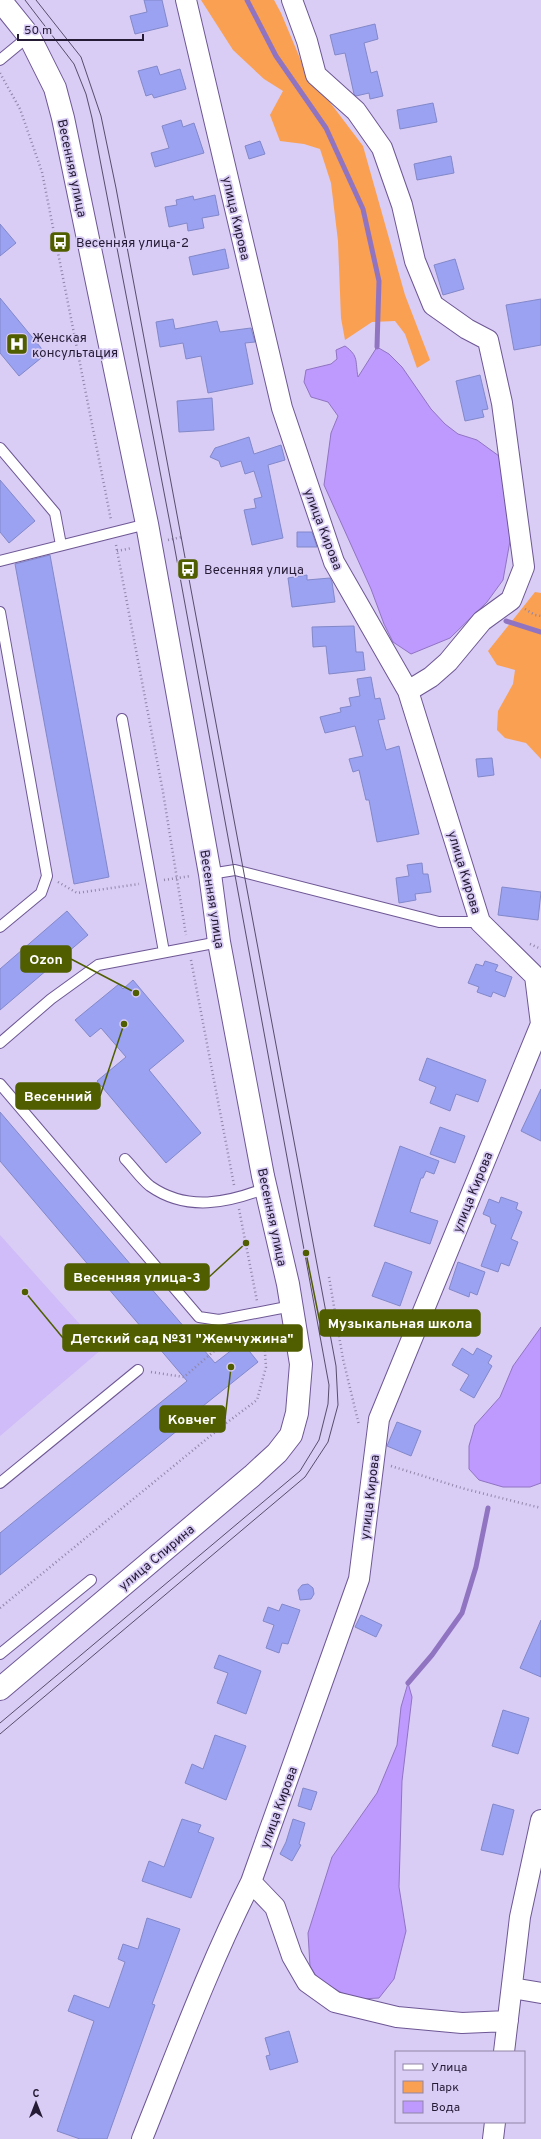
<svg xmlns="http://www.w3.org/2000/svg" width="541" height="2139" viewBox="0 0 541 2139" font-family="Overpass,sans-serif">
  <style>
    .built { fill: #cfbcf8 }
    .green { fill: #f9a052 }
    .water { fill: #be9afe; stroke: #9074c2 }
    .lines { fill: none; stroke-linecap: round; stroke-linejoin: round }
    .stream { stroke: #9074c2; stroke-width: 5 }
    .building { fill: #9ba2f2; stroke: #8288c9 }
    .service-casing { stroke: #6d5794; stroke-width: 12 }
    .minor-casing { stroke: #6d5794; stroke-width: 22 }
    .secondary-casing { stroke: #6d5794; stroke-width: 24 }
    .path { stroke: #9085a8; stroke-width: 2.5; stroke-dasharray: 1 3; stroke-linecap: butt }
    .service { stroke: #fff; stroke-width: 10 }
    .minor { stroke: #fff; stroke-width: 20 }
    .secondary { stroke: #fff; stroke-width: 22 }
    .tram { stroke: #584d6c; stroke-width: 1 }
    .labels { text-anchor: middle; stroke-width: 3.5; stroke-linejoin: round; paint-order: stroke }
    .street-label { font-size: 13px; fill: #251b35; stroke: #d9ccf5 }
    .poi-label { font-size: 13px; fill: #251b35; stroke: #d9ccf5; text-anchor: start }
    .leader { fill: none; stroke: #505e00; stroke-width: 1.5 }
    .callout-dot { fill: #505e00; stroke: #d9ccf5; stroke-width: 1.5 }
    .callout { fill: #505e00; stroke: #505e00; stroke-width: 1.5 }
    .callout-label { font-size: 14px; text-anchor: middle; font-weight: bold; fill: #fff }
  </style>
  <rect width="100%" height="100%" fill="#d9ccf5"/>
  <path class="built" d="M0,1235L102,1349L0,1436Z"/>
  <path class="green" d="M201,0H274L281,13L304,68L363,146L405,295L430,360L417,368L405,334L395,321L372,322L345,340L341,318L338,241L331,183L320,149L304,144L280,141L270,115L283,91L264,79L233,50Z
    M535,592L541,593V759L526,743L505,738L497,730L498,711L513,684L515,670L497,665L488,651Z"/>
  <path class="water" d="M345,346C359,356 355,361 358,377L377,347L389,354L402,367L431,409L445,424L458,434L477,440L499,456L505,475L510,541L503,580L487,602L450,638L411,654L393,642L384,624L371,589L324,485L331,433L338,416L328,402L311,397L304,382L306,370L331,364L337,359L336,350Z
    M541,1327V1483L530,1487H503L479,1480L469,1469V1446L475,1425L500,1397L513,1366Z
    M408,1683L412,1697L402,1781L399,1887L406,1931L394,1979L379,1998L361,1999L342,1993L318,1979L310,1966L308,1933L332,1857L377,1793L397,1745L401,1707Z"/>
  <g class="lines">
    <path class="stream" d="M247,0L276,56L326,128L363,209L379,281L377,347
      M506,621L541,632
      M408,1683L432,1655L462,1613L476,1567L488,1508"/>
  </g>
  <path class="building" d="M144,0H162L168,26L135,34L130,16L147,12Z
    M375,24L378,39L364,43L371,73L377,71L383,96L370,99L369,93L356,96L354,94L345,53L335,55L330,35Z
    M157,66L160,75L180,69L186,89L154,98L152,94L146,96L138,71Z
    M433,103L437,122L400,129L397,110Z
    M181,120L183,127L194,123L204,153L155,167L151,153L169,148L162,126Z
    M260,141L265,154L249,159L245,146Z
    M451,156L454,173L417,180L414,164Z
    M215,195L219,215L202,218L204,228L188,231L187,223L169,227L165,207L177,205L176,200L193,196L194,200Z
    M0,224L16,243L0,256Z
    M225,249L229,268L193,275L189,257Z
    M455,259L464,289L443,295L434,265Z
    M0,298L46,354L19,376L0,353Z
    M541,299V345L514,350L506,305Z
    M173,319L175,329L217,321L220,332L251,328L255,342L245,343L253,384L208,393L201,356L186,359L183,343L160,347L156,322Z
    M480,375L488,409L482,410L484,417L465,421L456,381Z
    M212,398L214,430L179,432L177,401Z
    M249,437L254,454L281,445L285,460L268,465L283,538L252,545L244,510L256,508L254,499L262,497L254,471L245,474L241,461L221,467L219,461L210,457L215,448Z
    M0,480L35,521L9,543L0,532Z
    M297,532H312L317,547H297Z
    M50,555L109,877L74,884L15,564Z
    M307,575V580L330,578L332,582L335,602L292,607L288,578Z
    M354,626L356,652H363L365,670L329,674L326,646L313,647L312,627Z
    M371,677L375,699L380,698L385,719L378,720L386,750L399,746L419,834L377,842L369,800H366L359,770L353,772L349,759L363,756L355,726L325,733L320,717L341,712L340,708L351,706L349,698L360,696L357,679Z
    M492,758L494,775L478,777L476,759Z
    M422,863L423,874H428L431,892L415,894L416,900L399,903L396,878L409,876L407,865Z
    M502,887L541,892L538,920L498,915Z
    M67,911L88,935L0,1010V969Z
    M485,961L498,965L495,971L512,977L505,997L493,992L491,997L477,992L479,987L468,983L476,964L483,966Z
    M133,980L184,1041L149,1070L201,1133L166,1163L97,1081L126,1057L101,1028L90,1037L75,1020L119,984L123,989Z
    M427,1058L486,1080L478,1102L456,1094L450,1111L430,1103L436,1087L419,1080Z
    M541,1089V1141L521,1131Z
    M0,1112L215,1363L242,1342L258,1362L203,1406L205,1408L0,1575V1533L187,1381L0,1161Z
    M440,1127L465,1136L455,1163L430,1154Z
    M400,1146L439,1161L434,1174L426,1171L423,1178H421L410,1212L438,1221L430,1244L374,1226Z
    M501,1197L518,1203L516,1209L522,1212L511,1239L518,1242L509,1266L501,1263L498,1272L481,1266L496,1225L491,1223L490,1217L483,1214L489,1199L499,1203Z
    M385,1262L412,1272L400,1306L372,1296Z
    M458,1262L485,1272L477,1295L470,1292L469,1297L449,1289Z
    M462,1348L473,1355L477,1348L492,1356L488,1363L492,1366L474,1398L460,1390L469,1375L452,1365Z
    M397,1422L421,1431L411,1456L387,1446Z
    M308,1584L313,1588L314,1594L311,1599L300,1600L298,1590L302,1585Z
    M282,1604L300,1610L288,1644L282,1643L279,1653L266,1648L274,1625L263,1621L268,1607L279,1611Z
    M361,1615L382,1625L376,1637L355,1627Z
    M541,1620V1677L520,1668Z
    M219,1655L261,1671L246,1714L217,1703L228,1673L214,1668Z
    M503,1710L529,1718L518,1754L492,1746Z
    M215,1735L246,1746L226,1800L185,1783L192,1764L203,1769Z
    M303,1788L317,1792L311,1810L298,1806Z
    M493,1804L514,1810L503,1855L481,1850Z
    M182,1819L201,1825L198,1832L214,1838L191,1898L142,1881L149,1861L164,1867Z
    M293,1819L305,1823L299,1844L301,1845L292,1861L280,1854L286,1842Z
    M147,1918L180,1929L152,2004L155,2005L107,2139H80L57,2131L94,2021L68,2011L74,1995L109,2008L125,1962L118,1959L123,1944L138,1949Z
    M289,2031L298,2062L270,2070L266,2056L270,2055L265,2038Z"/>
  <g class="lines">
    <g class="service-casing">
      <path id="service" d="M0,60L29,36
        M0,448L55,513L61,545
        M0,561L147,524
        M0,612L47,876L41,893L0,927
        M122,719L164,952
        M210,874L235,870L439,922H480
        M0,1043L51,999L98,965L219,942
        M0,1084L199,1317L219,1320L292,1306
        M125,1159C133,1167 141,1179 150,1186C187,1212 228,1203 266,1188
        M0,1483L138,1370
        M0,1654L91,1580"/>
    </g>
    <g class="minor-casing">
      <path id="minor" d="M292,0L307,41L316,75L356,111L382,148L402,205L415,261L433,305L467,329L488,340L502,403L524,567L511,600L482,621L448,662L431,677L408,691
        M251,1882L275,1907L292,1956L307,1982L335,2002L397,2017L462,2023L508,2021
        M512,1988L541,1993
        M504,2052L520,1917L541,1820
        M142,2139C177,2052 209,1965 251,1882L359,1579L379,1419L541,1024L535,976L480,922L408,691L334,562L282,408L186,0
        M493,2139L495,2122"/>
    </g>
    <g class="secondary-casing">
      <path id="secondary" d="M0,1689L252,1476L277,1453L291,1435L297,1413L301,1364L288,1284L263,1176L219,942L210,874L147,524L63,118L55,88L29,36L0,0"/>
    </g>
    <path class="path" d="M0,73L20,109L42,172L111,520
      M168,540L182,537
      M116,545L163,792L186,935
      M117,551L132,548
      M525,609L535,615L541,616
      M164,880L191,876
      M58,882L77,893L139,884
      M530,944L541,949
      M191,960L234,1185
      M239,1209L257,1301
      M329,1277L343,1359L359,1425
      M151,1372L184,1377L221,1345L226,1331
      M391,1466L465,1489L541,1508
      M0,1608L225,1424L257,1400L266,1367L263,1325"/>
    <use href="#service" class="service"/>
    <use href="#minor" class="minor"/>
    <use href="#secondary" class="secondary"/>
    <path class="tram" d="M0,1723L300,1471L319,1440L328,1404L329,1385L173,539L92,118L86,94L74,64L25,0
      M0,1734L305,1477L328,1442L338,1405L336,1366L116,188L101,116L81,57L36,0"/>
  </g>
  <defs>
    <g id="bus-square" transform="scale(1.15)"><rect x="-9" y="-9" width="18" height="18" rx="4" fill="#505e00" stroke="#d9ccf5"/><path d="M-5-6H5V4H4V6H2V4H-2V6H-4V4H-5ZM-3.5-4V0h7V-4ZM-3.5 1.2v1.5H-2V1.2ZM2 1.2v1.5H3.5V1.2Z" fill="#fff"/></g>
    <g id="hospital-square" transform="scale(1.15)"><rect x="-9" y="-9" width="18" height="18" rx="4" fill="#505e00" stroke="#d9ccf5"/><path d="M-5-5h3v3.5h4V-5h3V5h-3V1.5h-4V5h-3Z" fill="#fff"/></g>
  </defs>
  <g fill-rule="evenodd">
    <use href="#bus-square" x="60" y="242"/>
    <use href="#hospital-square" x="17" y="344"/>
    <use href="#bus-square" x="188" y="569"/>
  </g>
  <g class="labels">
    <g class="street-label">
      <text transform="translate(73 168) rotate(78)" y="5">Весенняя улица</text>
      <text transform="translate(237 218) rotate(77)" y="5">улица Кирова</text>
      <text transform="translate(324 529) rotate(69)" y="5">улица Кирова</text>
      <text transform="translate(465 872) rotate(73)" y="5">улица Кирова</text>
      <text transform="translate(213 899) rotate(81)" y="5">Весенняя улица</text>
      <text transform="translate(472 1192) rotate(-68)" y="5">улица Кирова</text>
      <text transform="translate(273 1217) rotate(78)" y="5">Весенняя улица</text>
      <text transform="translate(369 1497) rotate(-83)" y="5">улица Кирова</text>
      <text transform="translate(156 1557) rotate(-40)" y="5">улица Спирина</text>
      <text transform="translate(278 1807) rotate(-70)" y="5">улица Кирова</text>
    </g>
    <g class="poi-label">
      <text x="76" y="247">Весенняя улица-2</text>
      <text x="32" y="342">Женская<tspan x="32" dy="15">консультация</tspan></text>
      <text x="204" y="574">Весенняя улица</text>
    </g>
  </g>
  <path class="leader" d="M136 993L71 959M124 1024L100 1096M246 1243L209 1277M306 1253L320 1323M25 1292L63 1338M231 1367L225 1419"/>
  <g class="callout-dot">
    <circle cx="136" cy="993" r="4"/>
    <circle cx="124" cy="1024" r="4"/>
    <circle cx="246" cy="1243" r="4"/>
    <circle cx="306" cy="1253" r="4"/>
    <circle cx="25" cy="1292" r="4"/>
    <circle cx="231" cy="1367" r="4"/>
  </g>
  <g class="callout">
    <rect x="21" y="946" width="50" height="26" rx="4"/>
    <rect x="16" y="1083" width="84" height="26" rx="4"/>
    <rect x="65" y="1264" width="144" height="26" rx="4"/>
    <rect x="320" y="1310" width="160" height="26" rx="4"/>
    <rect x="63" y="1325" width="239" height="26" rx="4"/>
    <rect x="160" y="1406" width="65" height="26" rx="4"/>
  </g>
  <g class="callout-label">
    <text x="46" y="964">Ozon</text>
    <text x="58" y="1101">Весенний</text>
    <text x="137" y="1282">Весенняя улица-3</text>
    <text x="400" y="1328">Музыкальная школа</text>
    <text x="182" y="1343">Детский сад №31 "Жемчужина"</text>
    <text x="192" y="1424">Ковчег</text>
  </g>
  <rect x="395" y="2051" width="130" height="72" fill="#d9ccf5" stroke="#9185a8"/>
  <rect x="403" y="2064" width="20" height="6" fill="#ffffff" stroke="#9185a8"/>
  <text x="431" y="2071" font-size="12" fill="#251b35">Улица</text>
  <rect x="403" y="2081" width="20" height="12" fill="#f9a052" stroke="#9185a8"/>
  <text x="431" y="2091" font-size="12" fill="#251b35">Парк</text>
  <rect x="403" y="2101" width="20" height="12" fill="#be9afe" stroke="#9185a8"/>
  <text x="431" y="2111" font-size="12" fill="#251b35">Вода</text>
  <g transform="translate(36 2103)" stroke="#d9ccf5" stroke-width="3" paint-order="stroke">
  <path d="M0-3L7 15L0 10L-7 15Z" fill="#251b35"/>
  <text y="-6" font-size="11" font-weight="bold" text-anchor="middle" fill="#251b35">С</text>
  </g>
  <path d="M18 34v6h125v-6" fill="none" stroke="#251b35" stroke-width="2"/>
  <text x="24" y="34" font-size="12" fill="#251b35" stroke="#d9ccf5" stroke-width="3" paint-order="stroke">50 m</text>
</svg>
